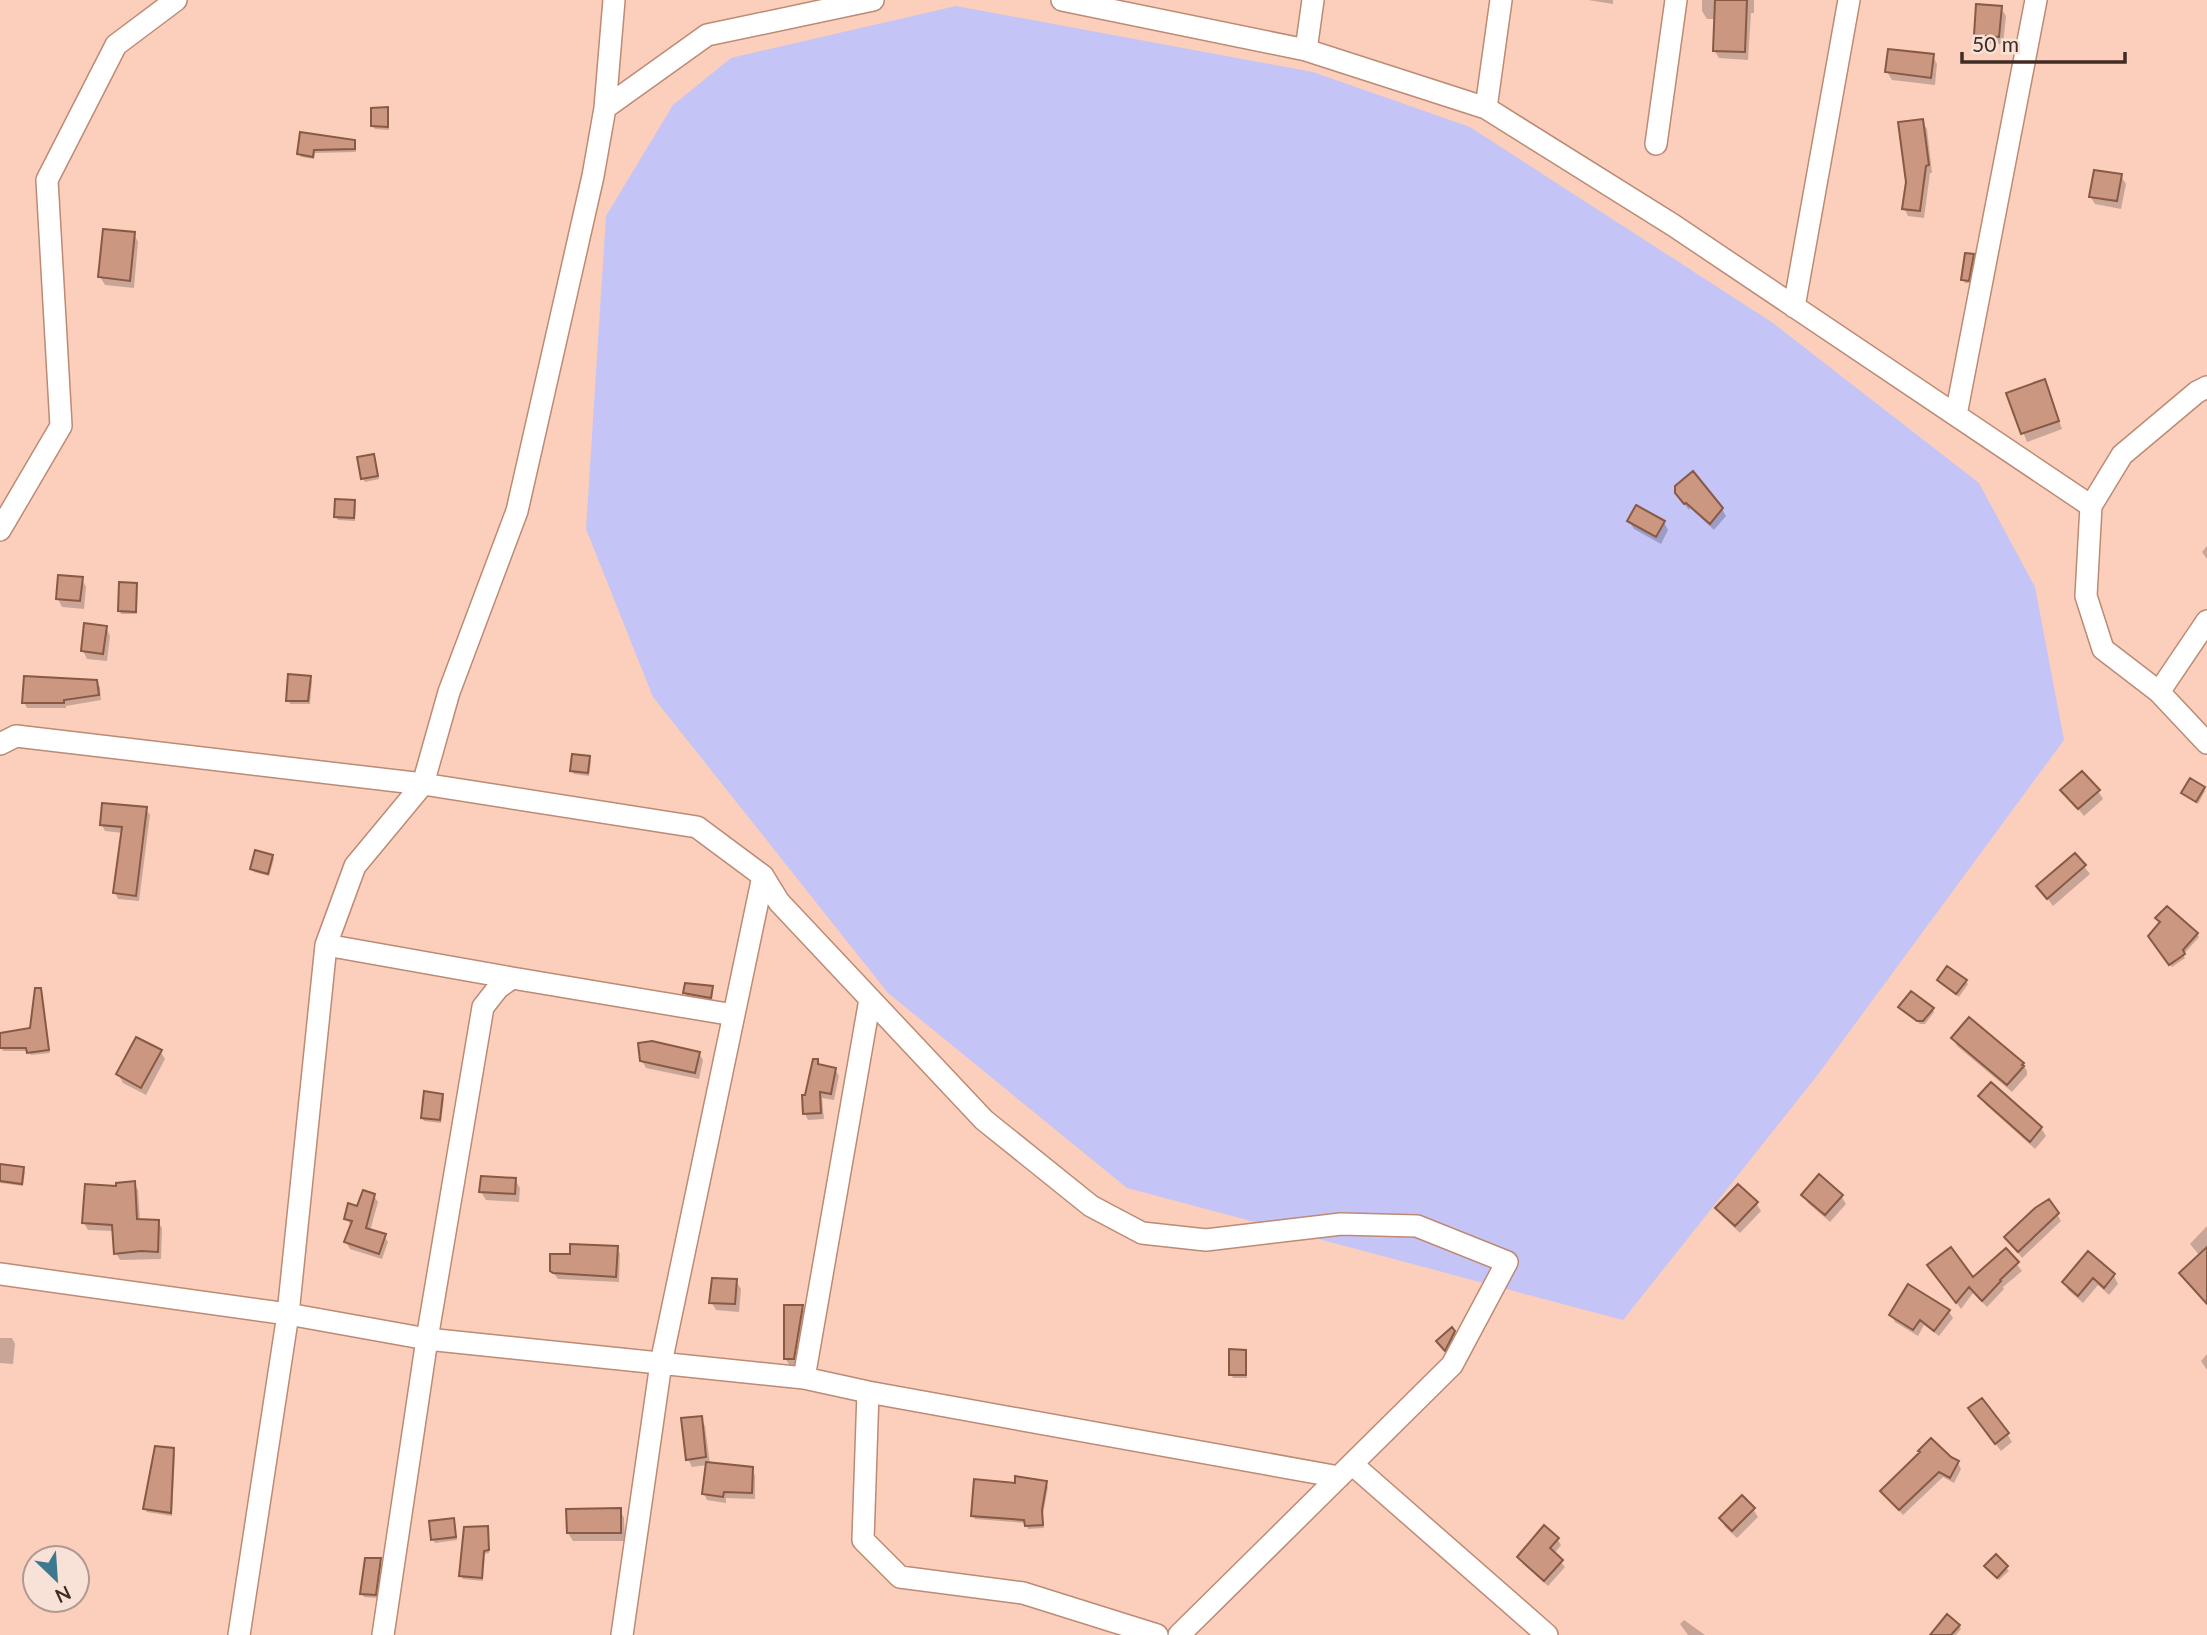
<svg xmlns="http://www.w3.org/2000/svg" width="2207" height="1635" viewBox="0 0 2207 1635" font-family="Lato,sans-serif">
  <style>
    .green { fill: #c4c4f7 }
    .shadow { fill: #0003 }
    .building { fill: #cb9780; stroke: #885944; stroke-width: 2 }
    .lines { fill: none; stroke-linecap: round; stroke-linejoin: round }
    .minor-casing { stroke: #bd8a74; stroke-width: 24 }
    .minor { stroke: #fff; stroke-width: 21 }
  </style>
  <rect width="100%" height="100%" fill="#fbcfbc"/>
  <path class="green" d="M956,6L1313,72L1470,127L1773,323L1979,483L2035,587L2064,740L1816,1077L1623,1320L1127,1188L888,993L653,697L586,529L606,216L673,105L731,58Z"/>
  <path class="shadow" d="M1588,0H1613V4Z
    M1702,0H1754V13H1751L1748,60L1719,58L1714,50L1716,19H1707L1702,11Z
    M2001,8L2006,16L2003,44L1980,43L1976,34Z
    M1933,56L1937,64L1935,85L1892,80L1887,72Z
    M387,109L389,113V130L375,129L373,126Z
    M1922,121L1927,129L1932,173H1930L1924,218L1908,216L1904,208Z
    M302,134L354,141L356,152L315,153L314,159L301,157L299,154Z
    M2121,176L2126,184L2121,209L2095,204L2090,196Z
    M134,234L138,242L134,288L105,285L100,277Z
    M1973,255L1975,259L1970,283H1965L1963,279Z
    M2048,390L2062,429L2027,442L2008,394Z
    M375,459L379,479L365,482L363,479Z
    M1681,500L1722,509L1726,516L1714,530L1690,508L1689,510Z
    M354,502L356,506L355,521L338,520L336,517Z
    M1629,521L1664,522L1668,530L1661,544L1634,529Z
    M2207,546V559L2202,552Z
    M82,579L86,587L84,609L62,607L58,599Z
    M136,584L137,588V614H121L119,610Z
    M106,627L110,636L107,661L87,659L83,651Z
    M310,678L312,681L310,704H290L288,700Z
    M96,681L100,687L101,700L66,706V708H27L24,702Z
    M589,758L591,761L589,776L574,774L572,771Z
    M2204,788L2205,791L2198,804L2183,793Z
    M2063,790L2098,791L2103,799L2084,816Z
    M146,809L150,815L139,901L118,899L115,892L123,833L105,831L102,825Z
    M2075,855L2090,874L2053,906L2039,887Z
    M272,856L274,859L269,876L254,872L252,869Z
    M2197,934L2199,937L2183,955L2185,958L2172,967L2152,939Z
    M1939,981H1966L1968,984L1959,997Z
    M711,987L713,991L712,1001L687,996L685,993Z
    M40,990L50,1053L31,1055L28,1051H3L1,1047V1032L31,1030Z
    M1901,1007L1932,1009L1934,1012L1925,1024H1920Z
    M1953,1038L2023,1064L2027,1071V1075L2012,1092L1957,1046Z
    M160,1051L165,1059L146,1095L123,1083L118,1074Z
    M699,1054L703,1060L699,1079L646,1068L642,1061Z
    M817,1061L820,1066L835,1069L839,1076L834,1100L822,1098L824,1119L808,1120L805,1114L806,1096Z
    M1991,1084L2041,1128L2046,1136L2035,1149L1985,1104L1981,1096Z
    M442,1095L444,1099L441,1123L424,1121L422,1118Z
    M0,1165L23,1169L25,1172L23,1186L0,1183Z
    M515,1180L520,1188L519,1202L486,1200L481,1192Z
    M134,1183L138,1190L140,1220L158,1222L162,1228L161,1259L120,1260L116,1253L114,1231L88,1230L84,1223L118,1188Z
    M1803,1195L1841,1196L1846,1204L1830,1222L1808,1203Z
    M374,1196L378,1202L370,1231L384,1236L388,1242L382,1259L350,1249L346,1242L352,1226L346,1219Z
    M1756,1203L1761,1211L1740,1233L1722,1216L1717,1208Z
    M2057,1214L2061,1221L2022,1258L2006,1237Z
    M2207,1226V1283L2197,1293L2181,1274L2200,1256L2190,1244Z
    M617,1248L620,1254L619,1282L558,1279L552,1271Z
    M2006,1250L2022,1271L2003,1287L2004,1289L1987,1307L1973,1293L1961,1309L1934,1272L1973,1280Z
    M2088,1254L2114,1276L2118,1284L2109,1295L2098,1285L2083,1303L2068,1290L2064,1282Z
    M736,1281L741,1289L739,1312L716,1310L711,1302Z
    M1909,1287L1949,1312L1953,1318L1939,1336L1924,1325L1918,1336L1895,1322L1891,1315Z
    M802,1307L807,1314L798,1366H790L785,1358Z
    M1454,1332L1456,1335L1447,1353L1440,1345Z
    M0,1338H12L15,1344L13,1364L0,1363Z
    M1245,1351L1247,1355V1378H1233L1231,1374Z
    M2207,1354V1370L2201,1361Z
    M1975,1417L2007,1434L2012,1442L2001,1451Z
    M701,1418L705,1426L710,1464L751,1469L755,1475V1499L726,1498V1503L707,1500L704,1494L707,1465L692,1467L688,1459Z
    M173,1450L175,1453L172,1516L147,1512L145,1509Z
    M1950,1458L1958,1463L1961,1469L1954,1483L1943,1477L1903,1515L1882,1492Z
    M1046,1483L1048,1487L1043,1514L1044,1528L1028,1529L1026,1523L975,1519L973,1515L1016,1485Z
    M1753,1509L1758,1517L1737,1538L1725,1527L1721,1519Z
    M620,1510L624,1518L625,1541H573L568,1533Z
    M454,1520L457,1540L435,1543L433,1539Z
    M487,1528L489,1531V1553L485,1554L483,1581L463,1579L461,1576Z
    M1557,1539L1561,1545L1554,1554L1565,1567L1548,1586L1523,1564L1519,1557Z
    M1996,1557L2009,1571L1999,1580L1986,1567Z
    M380,1560L382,1563L377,1598L364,1597L362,1593Z
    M1684,1620L1705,1635H1688L1680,1624Z
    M1959,1626L1961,1629L1956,1635H1934Z"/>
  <path class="building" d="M1715,0H1747L1745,52L1713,51Z
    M1976,4L2002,6L1999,37L1974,35Z
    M1888,49L1934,54L1931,78L1885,72Z
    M388,107V127L371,126V108Z
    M1923,119L1929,165L1926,166L1920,211L1902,209L1906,182L1898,122Z
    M300,132L355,140V149L314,150L313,157L297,154Z
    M2094,170L2122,174L2117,201L2089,197Z
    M103,229L135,232L130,281L98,277Z
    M1965,253L1974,254L1969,281L1961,280Z
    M2045,379L2059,421L2021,434L2006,393Z
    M374,454L378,476L361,479L357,457Z
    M1693,471L1723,508L1710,524L1686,503L1684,504L1675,493V486Z
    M335,499L355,500L354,518L334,517Z
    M1636,505L1665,521L1656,537L1627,521Z
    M58,575L83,577L80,601L56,599Z
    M119,582L137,583L136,612L118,611Z
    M84,623L107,626L103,654L81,651Z
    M288,674L311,676L308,701H286Z
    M24,676L97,680L99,695L64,700V703H22Z
    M572,754L590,756L588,773L570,771Z
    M2082,771L2100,790L2078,809L2060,790Z
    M2190,778L2205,787L2196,802L2181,793Z
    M102,803L147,807L136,896L113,893L122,827L100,825Z
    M255,850L273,855L268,874L250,869Z
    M2075,853L2086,865L2047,899L2036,886Z
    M2167,906L2198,933L2183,950L2185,954L2169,965L2148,936L2160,922L2155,918Z
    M1947,966L1967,980L1956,994L1937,980Z
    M685,983L713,986L711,998L683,993Z
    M35,988H41L49,1050L27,1053L26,1048H0V1033L30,1028Z
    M1911,991L1934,1008L1923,1021H1917L1898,1007Z
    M1969,1017L2024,1063L2022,1065L2024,1066L2007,1085L1951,1038Z
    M136,1037L162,1050L141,1088L116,1074Z
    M652,1041L700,1052L695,1073L640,1061L638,1043Z
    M813,1059H818V1064L836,1068L831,1094L820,1092L821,1113L803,1114L802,1095H805Z
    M1991,1082L2042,1127L2030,1142L1978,1096Z
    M424,1091L443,1094L440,1120L421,1118Z
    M0,1164L24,1167L22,1184L0,1181Z
    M1819,1174L1843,1195L1825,1215L1801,1195Z
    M481,1176L516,1178L515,1194L479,1192Z
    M135,1181L137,1219L159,1220L158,1252L141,1251L114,1254L112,1225L82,1223L85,1184L116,1186V1183Z
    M1738,1184L1758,1202L1735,1226L1715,1208Z
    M363,1190L375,1194L366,1228L386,1234L379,1254L344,1242L352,1221L344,1219L348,1203L357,1206Z
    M2049,1199L2059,1213L2018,1252L2004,1237L2035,1208Z
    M570,1244L618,1246L616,1277L553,1273L550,1271V1254H570Z
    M1951,1247L1973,1277L2006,1248L2019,1262L2000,1280L2001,1281L1982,1301L1969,1287L1956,1303L1927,1265Z
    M2207,1247V1304L2179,1273Z
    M2088,1251L2115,1274L2104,1288L2093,1278L2078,1296L2062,1282Z
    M712,1278L737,1279L735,1304L709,1303Z
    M1908,1284L1950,1310L1934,1331L1920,1320L1913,1330L1889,1315Z
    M784,1305H803L794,1359H784Z
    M1452,1327L1455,1331L1445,1351L1436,1341Z
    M1229,1349L1246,1350V1375H1229Z
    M1982,1398L2009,1433L1995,1444L1968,1408Z
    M702,1416L706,1457L686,1460L681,1418Z
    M1931,1438L1951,1457L1959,1461L1950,1478L1939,1472L1899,1510L1880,1491L1920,1452L1918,1451Z
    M155,1446L174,1448L171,1513L143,1509Z
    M706,1462L753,1467L752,1493L724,1492L723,1497L702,1494Z
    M1015,1476L1047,1481L1042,1510L1043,1525L1025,1526L1024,1520L971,1516L974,1479L1015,1483Z
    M1742,1495L1755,1508L1732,1531L1719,1518Z
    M621,1508V1533H567L566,1509Z
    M454,1518L456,1537L431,1540L429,1521Z
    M1544,1525L1559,1538L1550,1548L1563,1560L1544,1581L1517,1557Z
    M488,1526L489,1550L484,1551L482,1578L459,1576L464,1527Z
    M1996,1554L2008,1566L1997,1578L1984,1566Z
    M365,1558H381L376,1595L360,1594Z
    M1947,1614L1960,1625L1951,1635H1930Z"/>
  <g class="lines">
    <g class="minor-casing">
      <path id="minor" d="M1062,0L1306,50L1486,108L1673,225L2091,506
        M1306,50L1313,0
        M605,108L707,35L873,0
        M1486,108L1501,0
        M1656,144L1676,0
        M1794,307L1849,0
        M2207,387L2197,392L2122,455L2091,506L2086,596L2103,649L2159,692L2207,743
        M1956,415L2036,0
        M0,530L61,426L47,180L116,45L176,0
        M2159,692L2207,621
        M0,744L16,736L423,784L697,827L763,876L779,902L984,1120L1091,1206L1142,1233L1206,1240L1341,1224L1417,1226L1507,1262L1452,1365L1179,1635
        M326,945L512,978
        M0,1274L288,1314L427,1339L804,1378L868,1392L1339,1477
        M804,1378L870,999
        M868,1392L863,1540L900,1577L1023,1593L1157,1635
        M1352,1464L1547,1635
        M239,1635L288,1314L326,945L355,866L423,784L449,692L517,511L593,176L605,108L614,0
        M383,1635L427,1339L483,1007L498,988L512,978L734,1015
        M622,1635L661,1363L763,876"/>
    </g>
    <use href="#minor" class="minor"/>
  </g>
  <g transform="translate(56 1579) rotate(155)"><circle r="33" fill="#f8e2d8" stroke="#af9990" stroke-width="2"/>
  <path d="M0-5L12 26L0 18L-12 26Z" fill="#3c7990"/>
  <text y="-10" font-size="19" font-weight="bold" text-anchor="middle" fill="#412c23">N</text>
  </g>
  <path d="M1962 52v10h163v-10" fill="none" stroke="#412c23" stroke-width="3.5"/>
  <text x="1972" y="52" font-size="21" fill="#412c23" stroke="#f8e2d8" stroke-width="5" paint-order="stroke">50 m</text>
</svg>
